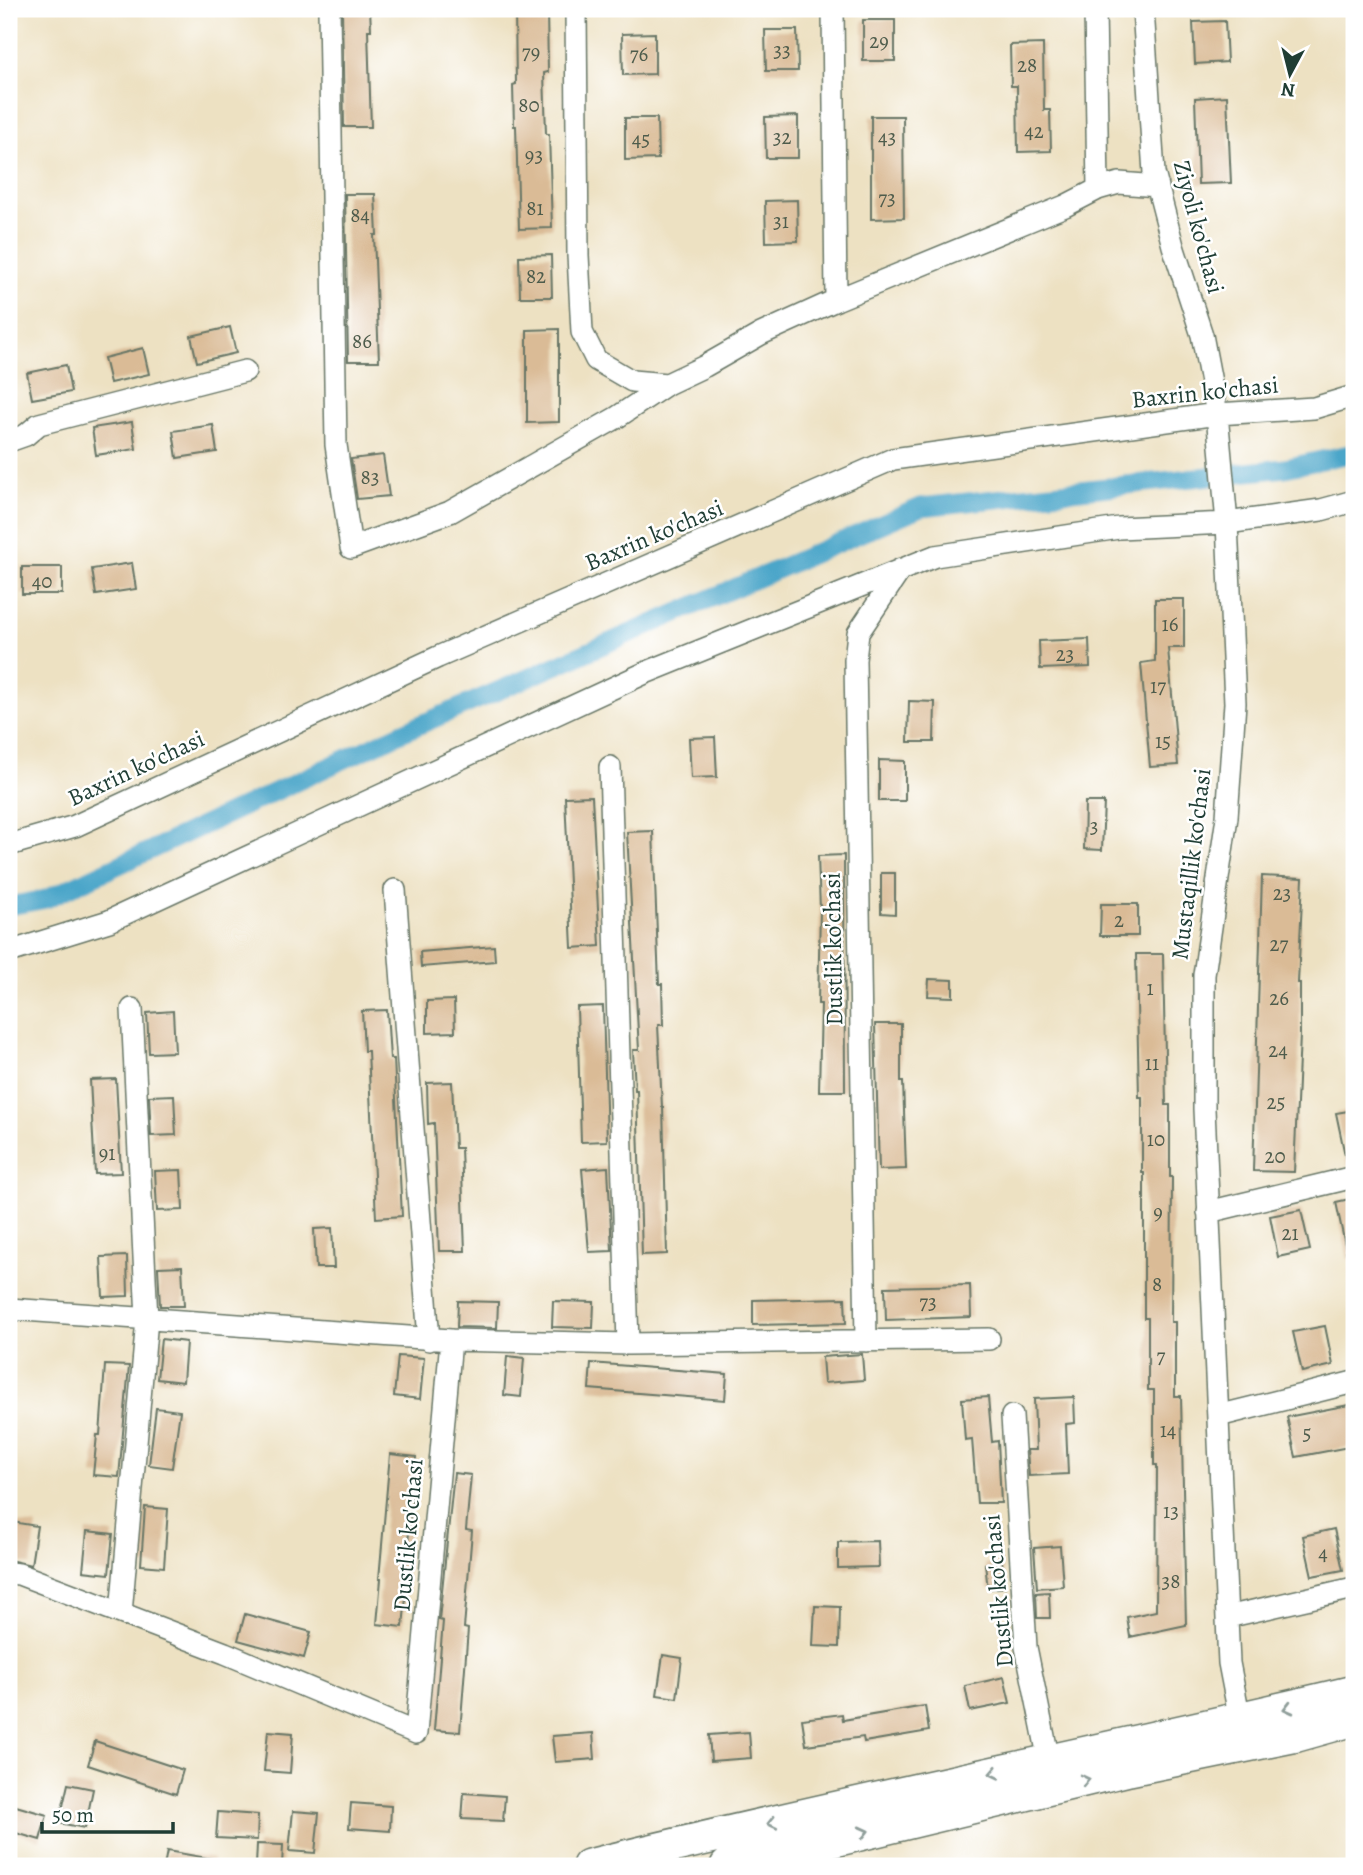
<svg xmlns="http://www.w3.org/2000/svg" width="1363" height="1875" viewBox="0 0 1363 1875" font-family="Alegreya,serif">
  <style>
    .lines { fill: none; stroke-linecap: round; stroke-linejoin: round }
    .canal { stroke: #4ba6c9; stroke-width: 19 }
    .building { fill: #dabb96 }
    .minor-casing { stroke: #677666; stroke-width: 24 }
    .trunk-casing { stroke: #677666; stroke-width: 36 }
    .minor { stroke: #fff; stroke-width: 21 }
    .trunk { stroke: #fff; stroke-width: 33 }
    .oneway { stroke: #8f9e9a }
    .labels { text-anchor: middle; stroke-width: 5; stroke-linejoin: round; paint-order: stroke }
    .number-label { font-size: 21px; fill: #4e5c4c }
    .street-label { font-size: 24px; fill: #1f3d34; stroke: #fff }
  </style>
  <rect width="100%" height="100%" fill="#fff"/>
  <filter id="ink" filterUnits="userSpaceOnUse"><feTurbulence type="fractalNoise" baseFrequency=".0143" numOctaves="2"/><feDisplacementMap in="SourceGraphic" scale="14" xChannelSelector="R" yChannelSelector="G"/><feConvolveMatrix kernelMatrix="1 2 1 2 8 2 1 2 1" color-interpolation-filters="sRGB"/></filter>
  <filter id="wash" filterUnits="userSpaceOnUse"><feTurbulence type="fractalNoise" baseFrequency=".00686" numOctaves="4" result="noise"/><feDisplacementMap in="SourceGraphic" scale="28" xChannelSelector="R" yChannelSelector="G"/><feGaussianBlur stdDeviation="1.57" result="paint"/><feColorMatrix in="noise" values="0 0 0 0 0 0 0 0 0 0 0 0 0 0 0 0 0 1.4 0 .05"/><feComposite in="paint" operator="in"/></filter>
  <g filter="url(#wash)">
    <rect width="100%" height="100%" fill="#ede1c2"/>
    <g class="lines">
      <path class="canal" d="M9,906L46,899L401,733L921,507L1285,468L1354,453"/>
    </g>
    <g id="blocks">
      <path class="building" d="M342,9H370L371,30H368L371,127H344Z
        M515,9H547L548,72L544,73L546,134H549L552,228L519,229L516,126H514L513,85L516,84Z
        M863,20H895V61H863Z
        M1225,21L1227,62L1195,64L1193,22Z
        M765,30H797L798,71H766Z
        M655,33V74L623,75L622,34Z
        M1043,44L1044,110H1050L1051,151L1018,152L1017,86H1011L1010,45Z
        M1227,96L1231,183L1198,184L1195,98Z
        M798,116V158H766L765,117Z
        M871,116H903L904,218L871,219Z
        M625,118H657L658,159L625,160Z
        M345,194H375L377,235H374L379,361H348Z
        M797,200L798,241L766,242L765,201Z
        M551,255L552,297H520L519,256Z
        M230,327L236,353L197,362L191,336Z
        M559,329V422L527,423V330Z
        M143,348L149,374L110,383L104,358Z
        M66,365L71,392L32,399L27,373Z
        M132,422L136,449L96,455L92,428Z
        M213,425L217,452L177,458L173,431Z
        M383,455L389,496L357,499L351,459Z
        M132,563L136,589L96,595L92,569Z
        M22,567H62V594H22Z
        M1155,599H1184V648H1168L1178,765L1150,767L1141,663L1155,661Z
        M1089,639L1090,667L1040,669L1039,641Z
        M909,701L935,702L934,742H908Z
        M715,737L717,777L691,778L689,738Z
        M879,760L905,761V801H879Z
        M592,796L600,946L572,948L565,797Z
        M1085,802H1104L1102,850L1084,849Z
        M653,831L659,984H662L663,1025H658L662,1107H663L667,1254L642,1255L637,1090H635L633,1050H639L627,832Z
        M844,855L845,1091H819L821,1004H818L820,909L818,856Z
        M881,873H895V914L881,913Z
        M1262,876L1303,878L1298,983H1300V1035L1294,1172L1253,1171Z
        M1101,904H1138V936H1100Z
        M494,946L495,961L421,967L420,952Z
        M1136,954H1163L1166,1105H1170V1177H1172L1171,1322H1175V1396H1181L1186,1625L1130,1637L1127,1617L1156,1611L1157,1465H1154V1390H1148V1318H1144V1173H1142V1097H1139Z
        M929,979L953,980V997L928,996Z
        M454,1000L455,1032L427,1033V1001Z
        M603,1006L607,1141L581,1142L577,1007Z
        M387,1010L390,1059H394L402,1216L376,1218L368,1051H364L362,1011Z
        M173,1011L175,1052L149,1053L147,1013Z
        M875,1024H901V1082H903L906,1169L879,1170Z
        M116,1079L121,1173L95,1174L90,1080Z
        M452,1082L455,1148H461L465,1251H439L434,1123L428,1124L427,1083Z
        M174,1095L176,1135L151,1136L149,1096Z
        M1354,1110V1164L1347,1165L1336,1113Z
        M608,1167L612,1251L589,1252L582,1169Z
        M181,1170L183,1210L157,1211L155,1171Z
        M1354,1198V1258L1348,1259L1336,1202Z
        M1301,1210L1310,1250L1278,1257L1270,1216Z
        M332,1228L334,1268H316L314,1229Z
        M127,1256L128,1296L103,1297L101,1257Z
        M182,1266L184,1306H160L158,1267Z
        M970,1285L971,1317L886,1320L885,1287Z
        M845,1298L846,1323L753,1325V1300Z
        M458,1301L498,1302L497,1328L457,1327Z
        M553,1301L594,1302L593,1328L552,1327Z
        M1325,1326L1333,1365L1302,1372L1293,1332Z
        M161,1339L186,1342L183,1382L157,1379Z
        M862,1354L864,1380L824,1383L822,1357Z
        M398,1356L424,1358L420,1399L394,1396Z
        M507,1356L524,1358L521,1397L504,1395Z
        M591,1363L727,1374L725,1400L589,1389Z
        M105,1365L129,1366L119,1477L93,1475L97,1435H100Z
        M988,1397L992,1442L998,1441L1001,1503H977L972,1439L965,1440L962,1399Z
        M1074,1397L1075,1423L1066,1424L1068,1474L1029,1476L1027,1450H1036L1034,1399Z
        M1354,1404V1446L1296,1457L1287,1417Z
        M156,1408L180,1411L172,1468L149,1465Z
        M390,1454L416,1457L404,1586H407L403,1627L377,1624L381,1579H379Z
        M454,1473L471,1475L466,1530L472,1531L464,1628L468,1629L460,1732L434,1730L443,1621L439,1620Z
        M145,1507L168,1509L164,1567L141,1565Z
        M12,1522L37,1526L31,1565L9,1560Z
        M1334,1529L1343,1570L1312,1576L1303,1536Z
        M87,1531L113,1534L109,1574L83,1571Z
        M878,1541L879,1567L838,1568V1542Z
        M1060,1546L1063,1586L1037,1588L1034,1548Z
        M1002,1562L1005,1587L988,1589L985,1564Z
        M1049,1592L1050,1618H1037L1036,1593Z
        M815,1606L840,1607L839,1647L813,1646Z
        M245,1614L311,1632L304,1658L238,1640Z
        M663,1655L682,1658L677,1698L657,1695Z
        M1004,1677L1010,1703L970,1711L965,1686Z
        M925,1706L929,1731L864,1742L863,1737L806,1745L802,1719L842,1714L843,1720Z
        M268,1731L293,1733L290,1773L264,1771Z
        M749,1732L751,1758L711,1761L709,1735Z
        M593,1733L595,1759L555,1762L552,1736Z
        M95,1741L183,1770L176,1794L88,1765Z
        M68,1784L93,1789L85,1828L59,1823Z
        M464,1793L505,1796L503,1821L462,1819Z
        M351,1803L391,1806L390,1831L349,1828Z
        M9,1804L47,1815L40,1840L9,1831Z
        M293,1811L319,1813L315,1853L289,1851Z
        M218,1812L258,1815L257,1840L216,1838Z
        M257,1844L283,1845L282,1866H256Z
        M167,1851L213,1859L212,1866H164Z"/>
    </g>
  </g>
  <g filter="url(#ink)">
    <use href="#blocks" fill-opacity="0" stroke="#677666" stroke-width="2"/>
    <g class="lines">
      <g class="minor-casing">
        <path id="minor" d="M329,9L336,445L351,548L450,512L616,418L667,384L705,366L761,334L836,300L1065,206L1098,189L1119,183L1158,186
          M576,9L578,255L582,332L596,360L632,381L667,384
          M833,9L836,300
          M1095,9L1098,189
          M1143,9L1154,173L1173,246L1202,335L1217,414L1227,523L1235,703L1227,817L1204,975V1109L1229,1663L1240,1720
          M9,441L26,435L39,424L245,371
          M610,767L628,1344
          M9,845L75,826L438,657L893,459L1217,414L1314,408L1354,396
          M395,890L429,1340
          M9,952L109,921L645,673L935,556L1119,528L1227,523L1321,510L1354,501
          M1208,1212L1354,1177
          M9,1309L451,1340L628,1344L989,1339
          M866,1341L855,660L858,633L901,569
          M1012,1416L1026,1647L1049,1761
          M1218,1416L1354,1382
          M9,1573L19,1574L225,1653L416,1733L451,1340
          M121,1613L147,1319L132,1009
          M1227,1617L1354,1588"/>
      </g>
      <g class="trunk-casing">
        <path id="trunk" d="M589,1866C843,1803 1100,1753 1354,1692
          M727,1866L1129,1769L1297,1735L1354,1719"/>
      </g>
      <use href="#minor" class="minor"/>
      <use href="#trunk" class="trunk"/>
    </g>
    <defs><path id="oneway-chevron" d="M-2-3.5L2.5 0L-2 3.5" fill="none" stroke-width="1.6" stroke-linecap="round" stroke-linejoin="round" transform="scale(1.75)"/></defs>
    <g class="oneway">
      <use href="#oneway-chevron" transform="translate(1288 1708) rotate(166)"/>
      <use href="#oneway-chevron" transform="translate(994 1773) rotate(168)"/>
      <use href="#oneway-chevron" transform="translate(1085 1780) rotate(-13)"/>
      <use href="#oneway-chevron" transform="translate(772 1823) rotate(167)"/>
      <use href="#oneway-chevron" transform="translate(864 1832) rotate(-14)"/>
    </g>
  </g>
  <g class="labels">
    <g class="number-label">
      <text x="879" y="48">29</text>
      <text x="782" y="57">33</text>
      <text x="531" y="59">79</text>
      <text x="639" y="61">76</text>
      <text x="1027" y="72">28</text>
      <text x="529" y="112">80</text>
      <text x="1034" y="138">42</text>
      <text x="782" y="144">32</text>
      <text x="887" y="144">43</text>
      <text x="641" y="146">45</text>
      <text x="534" y="162">93</text>
      <text x="887" y="205">73</text>
      <text x="535" y="215">81</text>
      <text x="360" y="222">84</text>
      <text x="781" y="228">31</text>
      <text x="536" y="283">82</text>
      <text x="362" y="348">86</text>
      <text x="370" y="484">83</text>
      <text x="42" y="588">40</text>
      <text x="1170" y="631">16</text>
      <text x="1065" y="661">23</text>
      <text x="1158" y="693">17</text>
      <text x="1163" y="748">15</text>
      <text x="1094" y="833">3</text>
      <text x="1282" y="900">23</text>
      <text x="1119" y="927">2</text>
      <text x="1279" y="951">27</text>
      <text x="1150" y="995">1</text>
      <text x="1279" y="1005">26</text>
      <text x="1278" y="1057">24</text>
      <text x="1152" y="1070">11</text>
      <text x="1276" y="1109">25</text>
      <text x="1156" y="1146">10</text>
      <text x="107" y="1160">91</text>
      <text x="1275" y="1163">20</text>
      <text x="1158" y="1219">9</text>
      <text x="1290" y="1240">21</text>
      <text x="1157" y="1291">8</text>
      <text x="928" y="1309">73</text>
      <text x="1161" y="1363">7</text>
      <text x="1168" y="1437">14</text>
      <text x="1307" y="1440">5</text>
      <text x="1171" y="1518">13</text>
      <text x="1323" y="1560">4</text>
      <text x="1171" y="1588">38</text>
    </g>
    <g class="street-label">
      <text transform="translate(1199 227) rotate(75)" y="8">Ziyoli ko'chasi</text>
      <text transform="translate(1205 392) rotate(-6)" y="8">Baxrin ko'chasi</text>
      <text transform="translate(654 535) rotate(-23)" y="8">Baxrin ko'chasi</text>
      <text transform="translate(136 768) rotate(-25)" y="8">Baxrin ko'chasi</text>
      <text transform="translate(1191 864) rotate(-83)" y="8">Mustaqillik ko'chasi</text>
      <text transform="translate(833 949) rotate(-91)" y="8">Dustlik ko'chasi</text>
      <text transform="translate(408 1535) rotate(-85)" y="8">Dustlik ko'chasi</text>
      <text transform="translate(998 1591) rotate(-95)" y="8">Dustlik ko'chasi</text>
    </g>
  </g>
  <rect width="1363" height="1875" fill="none" stroke="#fff" stroke-width="35"/>
  <g transform="translate(1290 74) rotate(187)" stroke="#ffffff" stroke-width="5" paint-order="stroke">
  <path d="M0-5L12 26L0 18L-12 26Z" fill="#1f3d34"/>
  <text y="-10" font-size="19" font-weight="bold" text-anchor="middle" fill="#1f3d34">N</text>
  </g>
  <path d="M42 1822v10h131v-10" fill="none" stroke="#1f3d34" stroke-width="3.5"/>
  <text x="52" y="1822" font-size="21" fill="#1f3d34" stroke="#ffffff" stroke-width="5" paint-order="stroke">50 m</text>
</svg>
